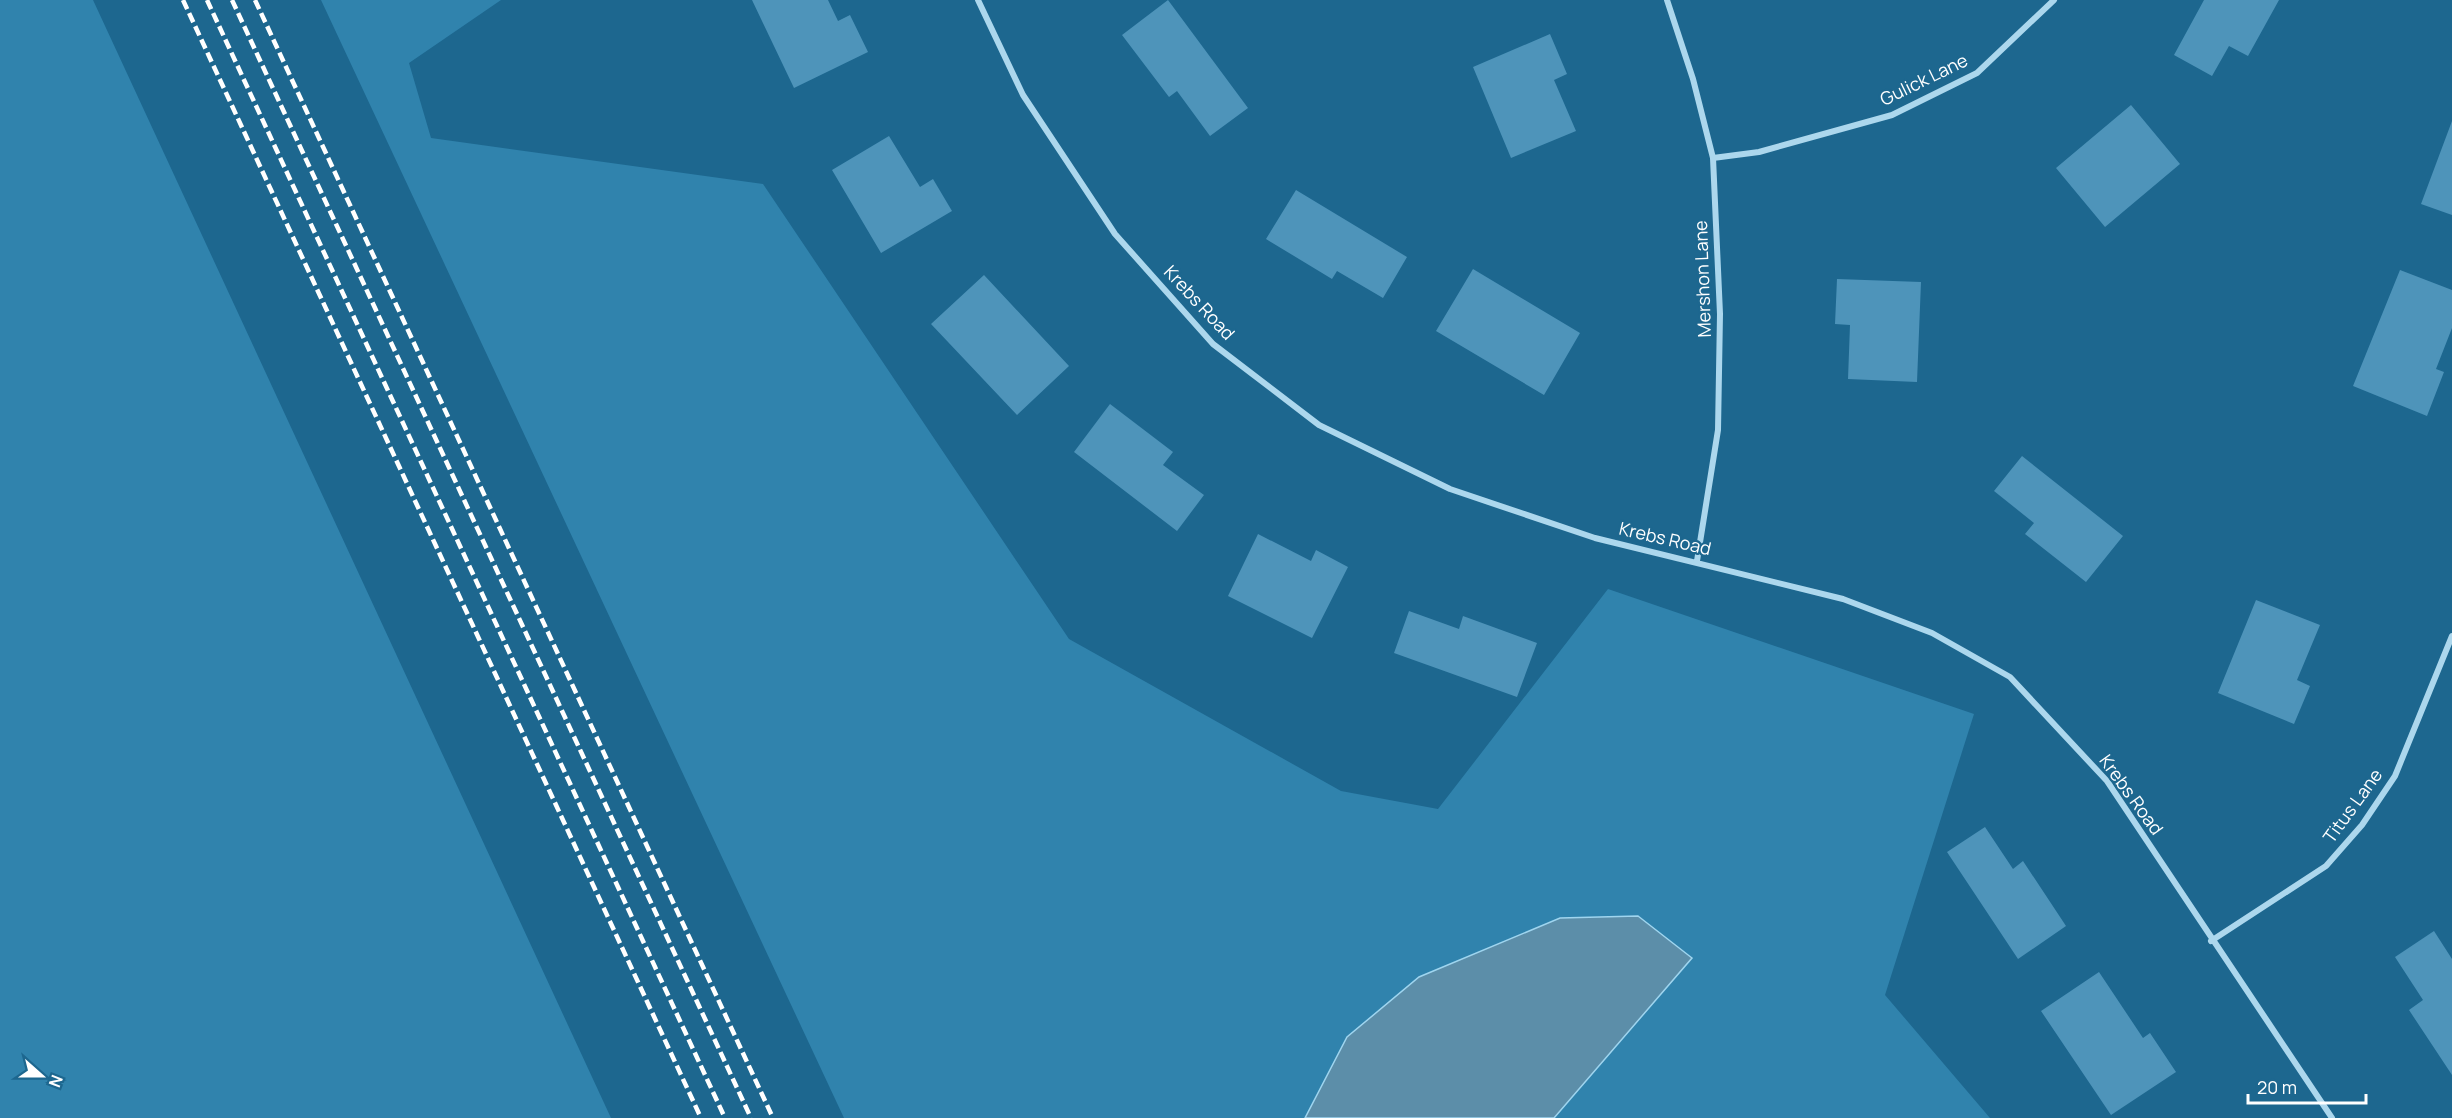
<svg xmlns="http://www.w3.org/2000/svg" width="2452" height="1118" viewBox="0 0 2452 1118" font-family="Manrope,sans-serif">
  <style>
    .green { fill: #3083ad }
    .water { fill: #5c8ea9; stroke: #9fd5ef; stroke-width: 1.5 }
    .building { fill: #4e94ba }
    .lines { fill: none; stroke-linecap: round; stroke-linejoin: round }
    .street { stroke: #acd7ed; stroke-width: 6 }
    .rail { stroke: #fff; stroke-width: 4.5; stroke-dasharray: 10 4.5; stroke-linecap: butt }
    .labels { text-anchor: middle; stroke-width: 4.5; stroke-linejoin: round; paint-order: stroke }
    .street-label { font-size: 18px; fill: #fff; stroke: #1d678f }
  </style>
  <rect width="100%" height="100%" fill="#1d678f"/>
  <path class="green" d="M0,0H93L611,1118H0Z
    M321,0H501L409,63L431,138L763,184L1069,639L1341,791L1438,809L1608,589L1974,714L1885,995L1990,1118H844Z"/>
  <path class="water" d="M1638,916L1692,958L1554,1118H1305L1347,1037L1419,977L1560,918Z"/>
  <path class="building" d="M752,0H828L838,21L850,15L868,52L794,88Z
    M1168,0L1248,108L1210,136L1177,91L1169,97L1122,35Z
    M2204,0H2279L2248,56L2229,46L2212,76L2174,55Z
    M1550,34L1567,74L1554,80L1576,131L1511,158L1473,67Z
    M2131,105L2180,164L2105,227L2056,168Z
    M2452,121V215L2421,204Z
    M889,136L920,187L933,179L952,211L881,253L832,170Z
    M1296,190L1407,257L1383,298L1337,271L1332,279L1266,239Z
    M1473,269L1580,333L1544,395L1436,331Z
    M2400,270L2452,290V328L2436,369L2444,372L2427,416L2353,386Z
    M984,275L1069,366L1017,415L931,324Z
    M1837,279L1921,282L1917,382L1848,379L1850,325L1835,324Z
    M1110,404L1173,452L1163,465L1204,495L1177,531L1074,452Z
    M2022,456L2123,536L2086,582L2025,534L2034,523L1994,491Z
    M1258,534L1311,561L1316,550L1348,567L1312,638L1228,596Z
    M2256,600L2320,625L2297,680L2310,686L2294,724L2218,693Z
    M1409,611L1459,629L1463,616L1537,643L1517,697L1394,653Z
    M1985,827L2013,869L2023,861L2066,926L2018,959L1947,852Z
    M2434,931L2452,959V1075L2409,1010L2423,1000L2395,957Z
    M2099,972L2143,1038L2150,1033L2176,1072L2111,1115L2041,1011Z"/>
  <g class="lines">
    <path class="street" d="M978,0L1023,95L1115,234L1213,344L1319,425L1450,489L1595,538L1843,599L1932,633L2010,677L2107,781L2332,1118
      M1667,0L1693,79L1713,158L1720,314L1718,430L1697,561
      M1713,158L1759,152L1892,115L1977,73L2054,0
      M2211,941L2326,866L2362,825L2395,776L2452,636"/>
    <path class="rail" d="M183,0L701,1118
      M207,0L725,1118
      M232,0L751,1118
      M255,0L773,1118"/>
  </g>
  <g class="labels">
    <g class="street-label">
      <text transform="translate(1924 80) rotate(-26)" y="6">Gulick Lane</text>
      <text transform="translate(1703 279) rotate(-92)" y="6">Mershon Lane</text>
      <text transform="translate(1199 303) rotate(47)" y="6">Krebs Road</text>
      <text transform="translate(1665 539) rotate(13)" y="6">Krebs Road</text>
      <text transform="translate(2131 795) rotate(54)" y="6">Krebs Road</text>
      <text transform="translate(2353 806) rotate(-54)" y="6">Titus Lane</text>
    </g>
  </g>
  <g transform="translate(42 1076) rotate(111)" stroke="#1d678f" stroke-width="4.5" paint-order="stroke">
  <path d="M0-4.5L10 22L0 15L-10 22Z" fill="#ffffff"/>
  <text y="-9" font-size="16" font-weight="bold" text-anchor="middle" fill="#ffffff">N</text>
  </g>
  <path d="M2248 1094v9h118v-9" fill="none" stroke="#ffffff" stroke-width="3"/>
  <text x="2257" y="1094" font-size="18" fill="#ffffff" stroke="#1d678f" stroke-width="4.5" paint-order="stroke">20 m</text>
</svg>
